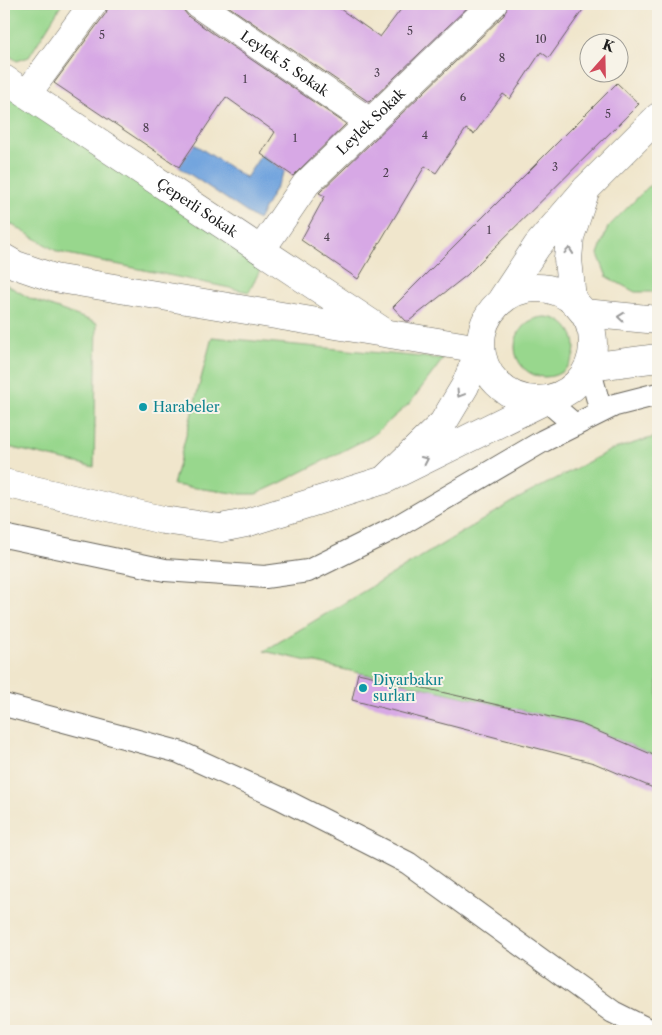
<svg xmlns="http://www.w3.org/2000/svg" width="662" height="1035" viewBox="0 0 662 1035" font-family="'Libre Caslon Text',serif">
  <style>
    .green { fill: #98d78d; stroke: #5a7a54 }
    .water { fill: #73a5de; stroke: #48607d }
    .building { fill: #d7a8e5 }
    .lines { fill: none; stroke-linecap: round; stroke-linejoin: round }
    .service-casing { stroke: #66635a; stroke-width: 24 }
    .minor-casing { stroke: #66635a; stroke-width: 29 }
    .tertiary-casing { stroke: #66635a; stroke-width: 29 }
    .service { stroke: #fff; stroke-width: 22 }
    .minor { stroke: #fff; stroke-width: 28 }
    .tertiary { stroke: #fff; stroke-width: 28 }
    .oneway { stroke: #999 }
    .culture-dot { fill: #0f9aa8; stroke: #f7f3e8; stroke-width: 2 }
    .labels { text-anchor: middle; stroke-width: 4; stroke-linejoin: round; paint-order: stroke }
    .number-label { font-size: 11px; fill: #4b3f4e }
    .street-label { font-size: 14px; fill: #1c1c1c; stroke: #f7f3e8 }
    .culture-label { font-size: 14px; fill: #0d838f; stroke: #f7f3e8; text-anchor: start }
  </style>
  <rect width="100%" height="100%" fill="#f7f3e8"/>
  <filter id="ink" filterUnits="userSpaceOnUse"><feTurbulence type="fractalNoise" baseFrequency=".02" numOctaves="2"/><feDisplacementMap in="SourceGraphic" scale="10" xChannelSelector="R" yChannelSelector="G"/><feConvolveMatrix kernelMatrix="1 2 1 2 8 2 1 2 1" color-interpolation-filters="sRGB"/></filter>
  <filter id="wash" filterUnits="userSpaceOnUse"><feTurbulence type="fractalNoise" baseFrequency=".0096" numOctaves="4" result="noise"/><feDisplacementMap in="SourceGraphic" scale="20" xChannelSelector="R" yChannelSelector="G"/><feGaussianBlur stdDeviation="1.12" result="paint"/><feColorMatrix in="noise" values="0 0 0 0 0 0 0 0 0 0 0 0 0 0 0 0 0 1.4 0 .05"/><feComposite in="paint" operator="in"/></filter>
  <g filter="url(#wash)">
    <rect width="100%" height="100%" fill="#f0e6cc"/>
    <path class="green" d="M4,4H62L29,57L17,61L4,52Z
      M4,87L264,262L249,292L58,252L4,220Z
      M658,177V292H635L607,277L598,254L608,227Z
      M4,283L31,299L97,323L94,467L4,446Z
      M515 347a30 30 0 1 1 60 0a30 30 0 1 1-60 0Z
      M212,337L443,359L410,403L372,436L280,483L256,494H241L173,485Z
      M658,436V757L581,724L264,651L521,497L611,450Z"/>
    <path class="water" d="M194,144L246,178L261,155L285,171L258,220L179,167Z"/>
    <g id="blocks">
      <path class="building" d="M109,4H183L184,11L189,17L346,124L293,176L261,154L275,132L226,97L179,167L54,83L106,13Z
        M225,4H333L380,37L405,4H471L369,102Z
        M508,4H587L549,58L541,52L510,99L503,94L474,134L466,129L436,173L425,166L358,279L301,240L325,196L319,193L504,15Z
        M617,83L639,104L467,275L409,321H406L393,307Z
        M358,673L581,724L658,757V790L594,763L352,700Z"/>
    </g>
  </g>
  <g filter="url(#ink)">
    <use href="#blocks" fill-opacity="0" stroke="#66635a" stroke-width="1"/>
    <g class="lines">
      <g class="service-casing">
        <path id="service" d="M589,367L601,412
          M546,400L575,425
          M4,536L165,570L265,577L308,571L393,529L543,441L615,405L658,394
          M4,705L179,752L280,798L408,863L613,1012L651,1031"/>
      </g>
      <g class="minor-casing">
        <g id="minor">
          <path id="s1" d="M198,4L370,122"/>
          <path id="s2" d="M4,79L381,330"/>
          <path d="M27,94L93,4"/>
          <path d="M586,189L658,117"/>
          <path id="s3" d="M261,250L306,184L493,4"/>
          <path d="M4,258L16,265L54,278L480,349"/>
          <path d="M502,299L537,246L586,189L570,237L568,259L572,299"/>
        </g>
      </g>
      <g class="tertiary-casing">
        <path id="tertiary" d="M481 344a56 56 0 1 1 112 0a56 56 0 1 1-112 0Z
          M584,313L658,320
          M480,349L465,386L443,423L384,480L546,400
          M589,367L658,358
          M4,483L163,520L221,528L246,523L384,480"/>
      </g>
      <use href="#service" class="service"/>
      <use href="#minor" class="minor"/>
      <use href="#tertiary" class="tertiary"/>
    </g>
    <defs><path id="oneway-chevron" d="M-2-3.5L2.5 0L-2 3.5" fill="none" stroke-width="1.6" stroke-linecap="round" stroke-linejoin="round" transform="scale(1.25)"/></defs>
    <g class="oneway">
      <use href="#oneway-chevron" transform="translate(569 251) rotate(-85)"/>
      <use href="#oneway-chevron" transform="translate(621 317) rotate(-174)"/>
      <use href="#oneway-chevron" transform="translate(460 394) rotate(121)"/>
      <use href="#oneway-chevron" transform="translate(425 460) rotate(-25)"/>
    </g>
  </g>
  <g class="culture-dot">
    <circle cx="143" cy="407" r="5"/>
    <circle cx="363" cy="688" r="5"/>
  </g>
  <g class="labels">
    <g class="number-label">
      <text x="410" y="35">5</text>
      <text x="102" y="39">5</text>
      <text x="541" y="43">10</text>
      <text x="502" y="62">8</text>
      <text x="377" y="77">3</text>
      <text x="245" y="83">1</text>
      <text x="463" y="101">6</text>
      <text x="608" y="118">5</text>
      <text x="146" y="132">8</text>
      <text x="425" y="139">4</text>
      <text x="295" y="142">1</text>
      <text x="555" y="171">3</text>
      <text x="386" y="177">2</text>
      <text x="489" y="234">1</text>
      <text x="327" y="241">4</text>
    </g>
    <g class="street-label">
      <text dy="5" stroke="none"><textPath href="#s1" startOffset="105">Leylek 5. Sokak</textPath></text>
      <text dy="5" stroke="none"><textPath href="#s3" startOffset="170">Leylek Sokak</textPath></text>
      <text dy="5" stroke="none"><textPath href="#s2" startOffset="232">Çeperli Sokak</textPath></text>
    </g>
    <g class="culture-label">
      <text x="153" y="412">Harabeler</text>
      <text x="373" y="685">Diyarbakır<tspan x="373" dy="16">surları</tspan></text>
    </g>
  </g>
  <rect width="662" height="1035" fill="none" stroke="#f7f3e8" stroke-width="20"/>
  <g transform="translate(604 58) rotate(20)"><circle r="24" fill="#f7f3e8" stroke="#9f9d96"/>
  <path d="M0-4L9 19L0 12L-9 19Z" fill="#d1495b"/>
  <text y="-8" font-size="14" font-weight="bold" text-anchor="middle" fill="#1c1c1c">K</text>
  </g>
</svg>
